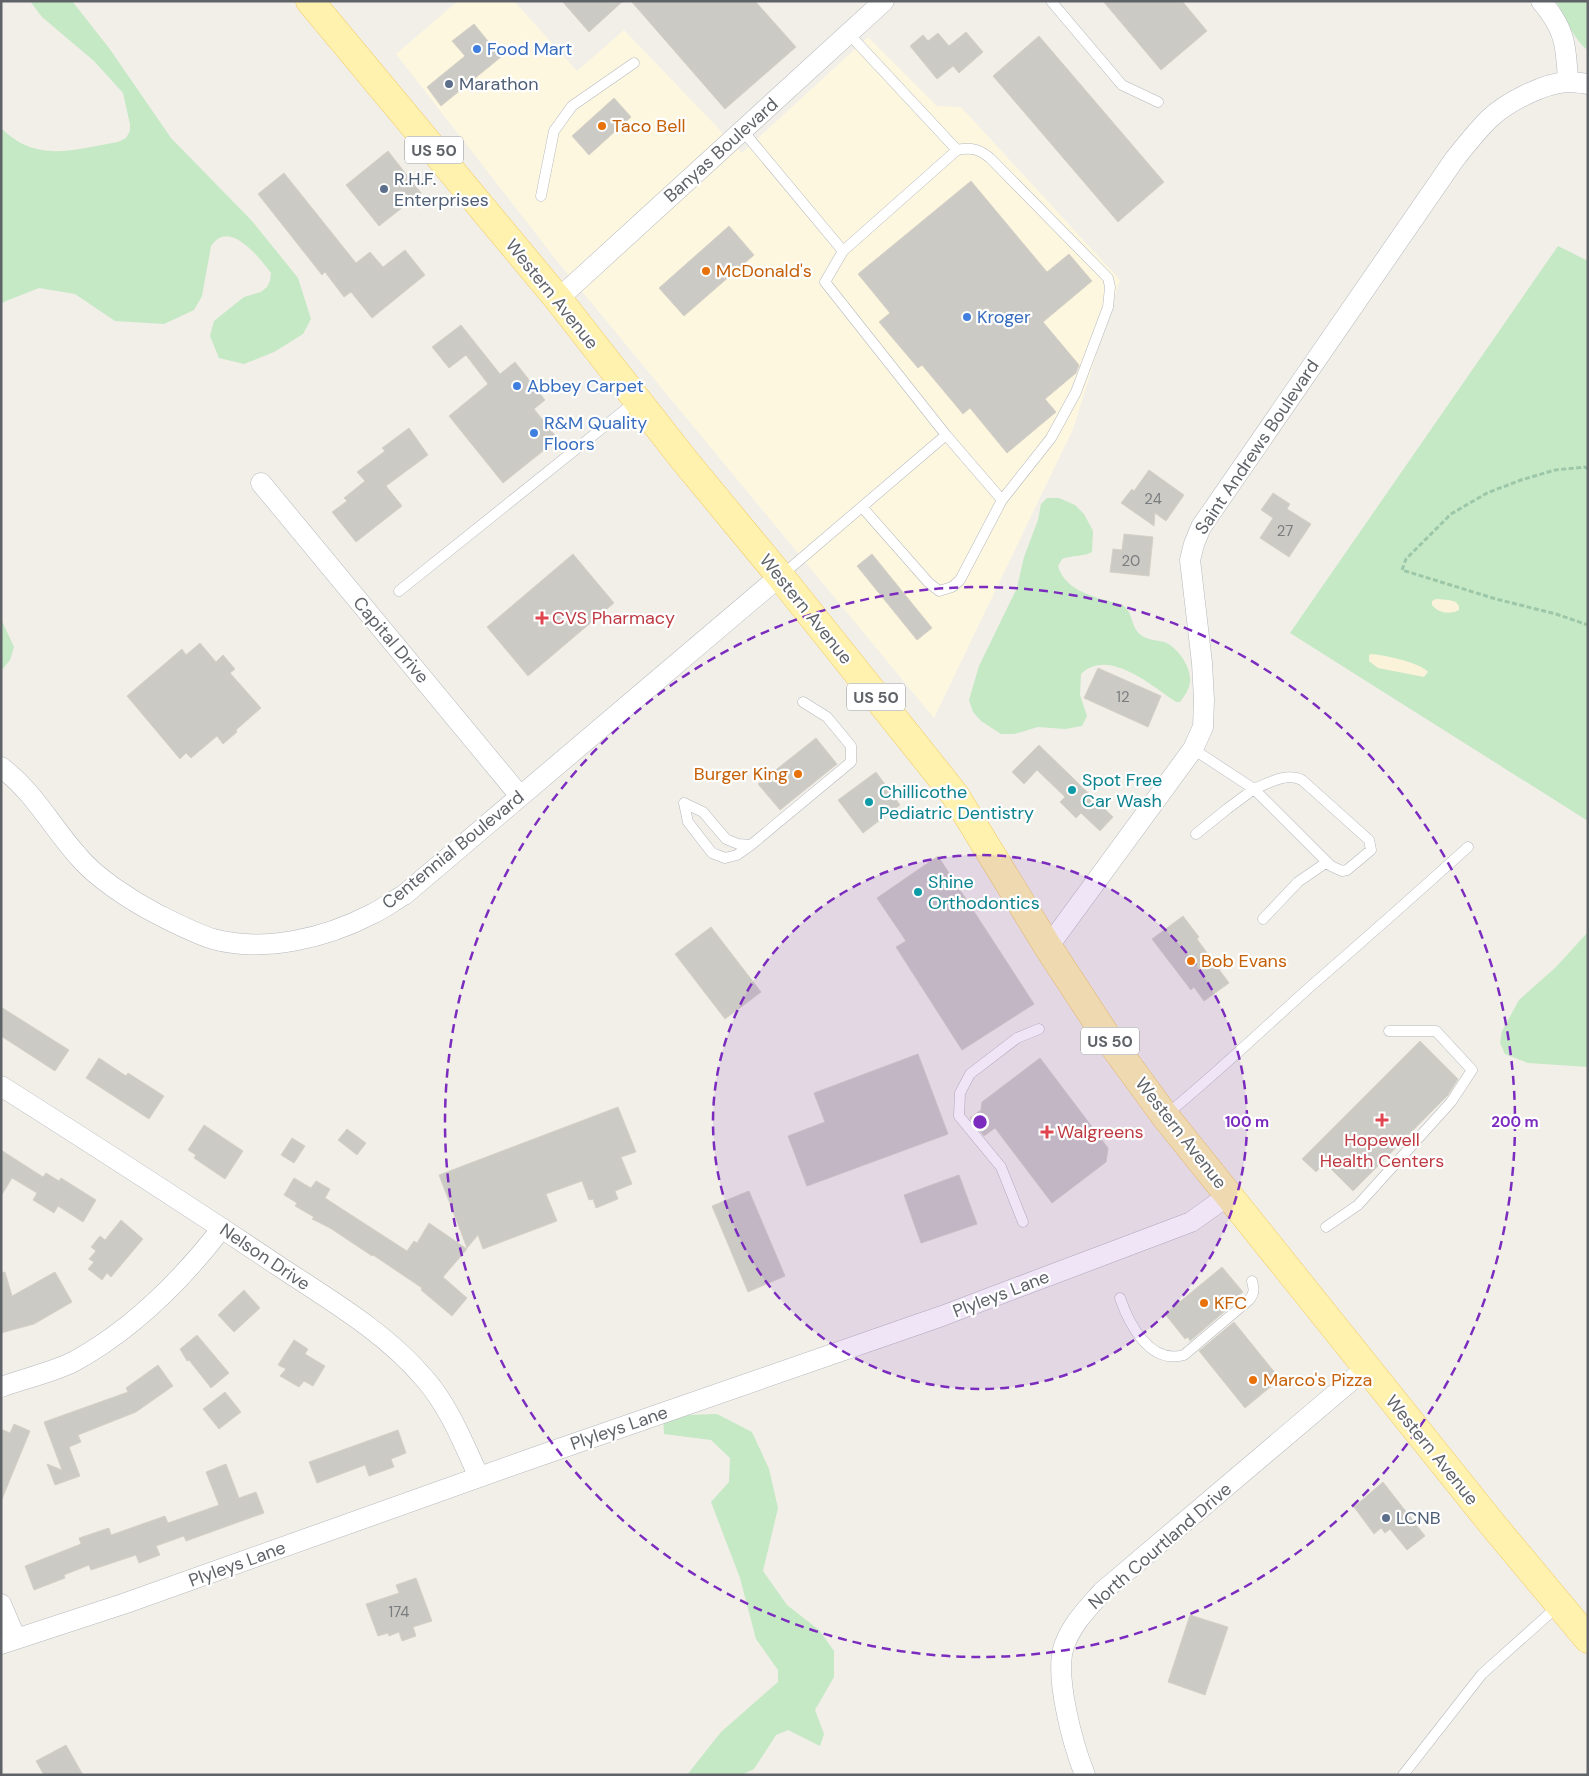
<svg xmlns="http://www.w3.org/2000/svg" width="1589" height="1776" viewBox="0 0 1589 1776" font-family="'DM Sans',sans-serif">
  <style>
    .commercial { fill: #fef7e0 }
    .green { fill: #c5e8c5 }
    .sand { fill: #fbf3d9 }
    .building { fill: #cccac5; stroke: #d6d1c6 }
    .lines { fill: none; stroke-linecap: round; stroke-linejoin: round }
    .lane-casing { stroke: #b5b8bc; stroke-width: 11 }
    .street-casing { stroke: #b5b8bc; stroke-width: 21 }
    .primary-casing { stroke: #f2c960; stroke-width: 29 }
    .path { stroke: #9cc7a9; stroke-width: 3; stroke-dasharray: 5 2.5; stroke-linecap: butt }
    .lane { stroke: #fff; stroke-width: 10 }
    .street { stroke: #fff; stroke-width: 20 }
    .primary { stroke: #fff2af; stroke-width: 28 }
    .ring { fill: none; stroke: #7b2cbf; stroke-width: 2.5; stroke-dasharray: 9 6 }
    .shop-dot { fill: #3f7fe0; stroke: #fff; stroke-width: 2 }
    .service-dot { fill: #5c6f8a; stroke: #fff; stroke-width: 2 }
    .food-dot { fill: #e8710a; stroke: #fff; stroke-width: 2 }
    .health-dot { fill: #e0444e; stroke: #fff; stroke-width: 2 }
    .culture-dot { fill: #0f9aa8; stroke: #fff; stroke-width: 2 }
    .labels { text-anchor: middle; stroke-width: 4.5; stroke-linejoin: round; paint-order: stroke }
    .number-label { font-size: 15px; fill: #7a7d7f }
    .shield { fill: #fff; stroke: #8f9295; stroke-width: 1 }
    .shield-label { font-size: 16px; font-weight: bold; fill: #5f6368 }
    .shop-label { font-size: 18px; fill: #366cbe; stroke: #fff; text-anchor: start }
    .service-label { font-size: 18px; fill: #4e5e75; stroke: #fff; text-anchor: start }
    .food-label { font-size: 18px; fill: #c56008; stroke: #fff; text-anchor: start }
    .street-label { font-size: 18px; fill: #5f6368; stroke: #fff }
    .health-label { font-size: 18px; fill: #be3a42; stroke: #fff; text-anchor: start }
    .culture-label { font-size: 18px; fill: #0d838f; stroke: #fff; text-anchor: start }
    .centre { fill: #7b2cbf; stroke: #fff; stroke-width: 2.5 }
    .ring-label { font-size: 15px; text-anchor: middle; font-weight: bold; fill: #7b2cbf; stroke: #fff; stroke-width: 4.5; stroke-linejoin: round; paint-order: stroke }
  </style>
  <rect width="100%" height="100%" fill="#f1efe8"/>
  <path class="commercial" d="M458,1H514L577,71L624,30L742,153L868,37L937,106L961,107L1120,280L1073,429L934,718L561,266L396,54Z"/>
  <path class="green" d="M30,1H72L109,48L171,138L252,221L298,278L311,319L303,334L274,352L244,364L219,358L210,336L214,321L244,297L261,292L267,287L270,281L271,273C259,257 229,218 211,246L202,296L194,310L164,324L115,321L75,294L39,288L6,301L1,304V128C37,164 74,149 118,142L126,138L130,131V124L123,93L94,61L42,17Z
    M1556,1H1588V50C1575,42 1564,15 1556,1Z
    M1558,246L1588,261V821L1290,633Z
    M1047,498H1059L1075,505L1084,514L1093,531L1092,552C1083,557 1072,555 1062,559L1058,566C1064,588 1089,596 1109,601C1114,603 1121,603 1124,606C1133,613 1131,628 1141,635C1148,640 1156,640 1164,642C1177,646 1192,668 1190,682C1189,690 1185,695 1180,702H1176C1152,686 1108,647 1081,674L1080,695L1087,716L1082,726L1065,729L1038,727L1014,734H1001L981,721L973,712L969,700L979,666L1017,588L1024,557L1038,520L1041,504Z
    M1,619L14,647L10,660L1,671Z
    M1588,932V1067L1528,1063L1505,1054L1500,1043L1502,1031L1519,1000L1556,967Z
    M717,1414L752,1432L769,1469L778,1508L763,1571L787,1605L819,1630L834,1651V1677L815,1710L824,1734L820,1746L788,1730L776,1735L754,1769L741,1775H687L721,1732L778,1682V1670L756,1639L740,1578L711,1502L729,1482L730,1458L711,1440L664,1434L663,1416Z"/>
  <path class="sand" d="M1436,599L1449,600L1456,602L1459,606V610C1450,615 1438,613 1432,605V601Z
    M1372,654C1384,655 1421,663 1428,672L1424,677L1378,668L1369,661V655Z"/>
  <path class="building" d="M562,1H623L589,32Z
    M631,1H755L796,47L725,109Z
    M1103,1H1182L1207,31L1161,70Z
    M474,24L501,57L441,106L427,87L465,56L452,41Z
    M966,32L983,52L959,73L953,66L937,79L910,46L923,35L928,41L938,33L949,46Z
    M1039,36L1164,182L1118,222L993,76Z
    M614,98L631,117L589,155L572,136Z
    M388,151L421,193L379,226L346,185Z
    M284,173L356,263L370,252L383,267L405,250L425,275L372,318L351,292L344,297L325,272L322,275L258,194Z
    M971,181L1047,272L1069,254L1092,281L1043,322L1079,365L1076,373L1045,399L1056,412L1007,453L970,408L963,414L922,365L918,368L879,322L890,313L858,274Z
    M729,226L754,255L684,316L659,288Z
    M461,325L500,374L515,362L545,400L534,409L558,439L503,483L449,416L488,384L466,355L449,368L432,347Z
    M409,428L428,455L386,486L402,506L356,542L332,512L347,501L344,498L365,481L357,472L385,451L382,448Z
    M1149,470L1184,495L1166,521L1155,513L1154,526L1121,503L1132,489L1134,491Z
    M1273,493L1290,504L1287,509L1311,524L1289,557L1260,538L1273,518L1261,510Z
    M1124,534L1153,537L1149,576L1110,572L1113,549L1122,550Z
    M573,554L614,603L528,676L487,627Z
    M872,554L932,628L917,640L857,566Z
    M200,643L216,662L223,655L235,669L230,673L261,708L236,730L237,732L223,744L217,736L191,758L186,753L180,759L127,696L182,649L186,655Z
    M1098,668L1161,696L1148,727L1084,698Z
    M816,738L837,764L780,810L758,784Z
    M1039,745L1113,817L1100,831L1081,813L1076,818L1060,802L1065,797L1037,770L1024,784L1012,772Z
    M876,772L900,805L863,833L838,800Z
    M938,856L1034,1004L962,1050L896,947L906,941L877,898Z
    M1183,916L1199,937L1197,939L1229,983L1204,1001L1194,987L1191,990L1152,939Z
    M711,927L761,992L725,1019L675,954Z
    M1,1007L69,1050L55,1071L1,1036Z
    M1420,1041L1458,1079L1448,1095L1353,1191L1325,1163L1316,1172L1302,1159Z
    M918,1054L948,1134L807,1186L788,1136L825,1122L814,1093Z
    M99,1058L126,1076L128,1073L164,1096L149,1119L86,1078Z
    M1040,1058L1108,1148L1106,1162L1052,1203L995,1128L984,1136L970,1118L981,1110L982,1102Z
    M618,1107L636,1152L621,1157L632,1184L615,1191L618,1199L596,1208L593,1199L589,1200L582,1181L546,1194L557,1221L483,1249L478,1235L467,1248L439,1175Z
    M204,1125L243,1151L225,1179L194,1158L196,1155L188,1150Z
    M347,1129L366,1143L357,1155L338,1140Z
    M292,1138L305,1146L294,1163L281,1155Z
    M1,1150L43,1177L46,1173L59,1181L61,1178L96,1200L83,1222L58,1206L54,1213L33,1200L37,1193L12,1178L1,1196Z
    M959,1175L977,1224L921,1243L904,1195Z
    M294,1178L311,1188L316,1181L330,1189L325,1198L407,1251L414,1241L417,1243L429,1223L467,1249L443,1277L467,1298L452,1316L421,1290L422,1288L373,1255L372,1256L330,1228L312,1219L314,1217L295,1206L297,1203L284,1195Z
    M749,1191L785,1276L748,1292L712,1206Z
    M121,1220L143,1239L111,1277L107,1273L102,1280L88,1269L94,1262L89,1259L96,1251L91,1247L100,1236L105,1240Z
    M1222,1267L1243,1292L1223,1308L1225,1311L1190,1341L1188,1337L1185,1339L1165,1314Z
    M5,1272L12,1296L55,1272L72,1302L34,1324L1,1333V1273Z
    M244,1290L260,1308L234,1332L218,1315Z
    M1234,1322L1280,1379L1245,1408L1199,1351Z
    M197,1335L229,1373L211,1388L189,1360L187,1361L180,1349Z
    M294,1340L308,1349L305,1354L325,1366L313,1386L304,1381L299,1387L280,1376L286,1369L278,1365Z
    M158,1365L173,1386L136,1412L78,1435L81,1442L69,1447L80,1476L55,1485L47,1464L62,1470L44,1422L128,1392L126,1388Z
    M225,1392L241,1412L219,1429L203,1409Z
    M14,1424L30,1431L2,1499L1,1429L10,1433Z
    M398,1430L406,1453L391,1459L394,1467L369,1476L365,1465L317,1483L309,1462Z
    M226,1464L239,1498L256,1492L264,1513L186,1541L184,1536L156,1546L160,1555L139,1563L136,1555L91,1570L89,1565L64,1575L65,1578L34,1590L25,1566L81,1544L79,1538L109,1528L111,1535L165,1516L168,1523L219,1505L206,1472Z
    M1383,1482L1425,1536L1407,1550L1390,1529L1385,1533L1381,1528L1374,1534L1354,1507Z
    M416,1578L432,1621L413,1627L416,1636L402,1641L399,1632L389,1636L388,1633L378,1636L366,1604L399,1593L396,1585Z
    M1190,1615L1228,1627L1205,1695L1168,1682Z
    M66,1745L83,1775H44L36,1761Z"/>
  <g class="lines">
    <g class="lane-casing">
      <path id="lane" d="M1051,1L1122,85L1158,102
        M849,34L957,150L843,251L825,282L946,435L1002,500
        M743,131L843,251
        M541,196L554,131L572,106L634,63
        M862,507L928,582L939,591L952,587L960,580L1002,500L1051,438L1076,392L1108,307L1110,287L1108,278L990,158C979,149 971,147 957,150
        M782,575L946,435
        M399,591L636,401
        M1193,749L1254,789C1269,783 1286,772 1302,780L1369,840L1371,850L1347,870L1342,871L1331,866L1254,789L1227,809L1196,834
        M684,803L688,822L712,853L725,858L737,855L751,845L851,762V746L827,717L803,702
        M684,803L703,812L726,839L738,844L751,845
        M1263,919L1298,882L1327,862
        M1166,1115C1216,1074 1263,1029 1311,986C1364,940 1416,894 1468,847
        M1023,1222L1001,1167L959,1116L960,1093L970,1074L1017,1038L1039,1029
        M1326,1227L1358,1205L1451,1102L1472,1070L1436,1031H1389
        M1120,1298C1129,1324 1150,1365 1184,1355L1249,1300C1255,1293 1254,1289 1252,1281
        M1403,1775L1482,1674L1558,1606"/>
    </g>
    <g class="street-casing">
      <path id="street" d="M1541,1C1566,30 1566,46 1568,82
        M558,299L884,1
        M261,483L520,796
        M1,767C35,793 51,826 78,856C96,878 132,901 157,914C175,923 194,933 213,939C264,953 326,938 372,914C383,909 393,901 404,895L780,576
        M1048,947L1193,749L1203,727L1204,700L1202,663L1190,560L1194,544L1201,527L1454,160C1465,146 1476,132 1489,119C1507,102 1544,83 1568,82C1575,82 1581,83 1588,84
        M1,1086C94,1145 186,1204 277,1265C328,1299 384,1331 424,1378C449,1406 463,1443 479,1477
        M1,1387C23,1379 53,1372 73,1362C132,1330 181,1281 222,1228
        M1,1604L16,1639
        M1,1644L126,1603L533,1458L942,1316L1191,1222L1229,1195
        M1085,1775C1073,1745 1054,1676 1064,1646C1072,1624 1087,1609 1102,1592L1366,1368"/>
    </g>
    <g class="primary-casing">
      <path id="primary" d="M310,1L558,299L685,461L780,576L955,795L1048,947L1105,1034L1165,1116L1493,1525L1588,1639"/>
    </g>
    <path class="path" d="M1588,469L1585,467L1555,470L1521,480L1487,493L1451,514L1406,559L1402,570L1496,599L1556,614L1588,625"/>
    <use href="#lane" class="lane"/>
    <use href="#street" class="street"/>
    <use href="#primary" class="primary"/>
  </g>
  <circle cx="980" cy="1122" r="267" fill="#7b2cbf" fill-opacity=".12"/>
  <g class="ring">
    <circle cx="980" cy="1122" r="267"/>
    <circle cx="980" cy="1122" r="535"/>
  </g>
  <g class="shop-dot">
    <circle cx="477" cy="49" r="5"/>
    <circle cx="967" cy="317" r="5"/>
    <circle cx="517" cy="386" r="5"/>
    <circle cx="534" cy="433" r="5"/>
  </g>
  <g class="service-dot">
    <circle cx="449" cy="84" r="5"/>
    <circle cx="384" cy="189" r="5"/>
    <circle cx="1386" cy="1518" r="5"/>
  </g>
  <g class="food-dot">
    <circle cx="602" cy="126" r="5"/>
    <circle cx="706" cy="271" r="5"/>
    <circle cx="798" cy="774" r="5"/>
    <circle cx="1191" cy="961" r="5"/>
    <circle cx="1204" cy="1303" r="5"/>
    <circle cx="1253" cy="1380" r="5"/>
  </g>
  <g class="health-dot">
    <path d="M539.5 610.5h5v5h5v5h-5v5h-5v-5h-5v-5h5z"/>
    <path d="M1379.5 1112.5h5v5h5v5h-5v5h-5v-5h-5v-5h5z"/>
    <path d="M1044.5 1124.5h5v5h5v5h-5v5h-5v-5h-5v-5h5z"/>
  </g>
  <g class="culture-dot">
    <circle cx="1072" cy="790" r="5"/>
    <circle cx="869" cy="802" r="5"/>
    <circle cx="918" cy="892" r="5"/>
  </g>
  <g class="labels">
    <g class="number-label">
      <text x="1153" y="504">24</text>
      <text x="1285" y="536">27</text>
      <text x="1131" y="566">20</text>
      <text x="1123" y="702">12</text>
      <text x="399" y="1617">174</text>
    </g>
    <g class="shield">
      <rect x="405" y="136.5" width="58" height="27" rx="4"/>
      <rect x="847" y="683.5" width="58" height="27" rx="4"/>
      <rect x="1081" y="1027.5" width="58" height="27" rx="4"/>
    </g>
    <g class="shield-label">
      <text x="434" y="156">US 50</text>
      <text x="876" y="703">US 50</text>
      <text x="1110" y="1047">US 50</text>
    </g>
    <g class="shop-label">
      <text x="487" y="55">Food Mart</text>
      <text x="977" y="323">Kroger</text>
      <text x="527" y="392">Abbey Carpet</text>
      <text x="544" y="429">R&amp;M Quality<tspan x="544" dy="21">Floors</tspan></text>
    </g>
    <g class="service-label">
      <text x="459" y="90">Marathon</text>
      <text x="394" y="185">R.H.F.<tspan x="394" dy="21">Enterprises</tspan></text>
      <text x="1396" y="1524">LCNB</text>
    </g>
    <g class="food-label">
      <text x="612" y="132">Taco Bell</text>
      <text x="716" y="277">McDonald's</text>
      <text x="788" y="780" text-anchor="end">Burger King</text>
      <text x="1201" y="967">Bob Evans</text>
      <text x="1214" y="1309">KFC</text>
      <text x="1263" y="1386">Marco's Pizza</text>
    </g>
    <g class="street-label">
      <text transform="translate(721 150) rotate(-42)" y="6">Banyas Boulevard</text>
      <text transform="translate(552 294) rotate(51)" y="6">Western Avenue</text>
      <text transform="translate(1257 447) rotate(-56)" y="6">Saint Andrews Boulevard</text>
      <text transform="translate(806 609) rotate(51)" y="6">Western Avenue</text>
      <text transform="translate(391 640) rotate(50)" y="6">Capital Drive</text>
      <text transform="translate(453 850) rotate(-39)" y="6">Centennial Boulevard</text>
      <text transform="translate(1181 1133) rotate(52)" y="6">Western Avenue</text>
      <text transform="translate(265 1257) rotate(34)" y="6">Nelson Drive</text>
      <text transform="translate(1001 1294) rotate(-21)" y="6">Plyleys Lane</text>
      <text transform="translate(619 1428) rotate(-19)" y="6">Plyleys Lane</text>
      <text transform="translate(1432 1450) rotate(51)" y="6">Western Avenue</text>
      <text transform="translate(1160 1546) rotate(-41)" y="6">North Courtland Drive</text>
      <text transform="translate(237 1564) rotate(-20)" y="6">Plyleys Lane</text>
    </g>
    <g class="health-label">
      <text x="552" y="624">CVS Pharmacy</text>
      <text x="1057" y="1138">Walgreens</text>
      <text x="1382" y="1146" text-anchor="middle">Hopewell<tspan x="1382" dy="21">Health Centers</tspan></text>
    </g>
    <g class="culture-label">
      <text x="1082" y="786">Spot Free<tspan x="1082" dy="21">Car Wash</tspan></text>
      <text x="879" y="798">Chillicothe<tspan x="879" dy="21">Pediatric Dentistry</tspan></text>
      <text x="928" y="888">Shine<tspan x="928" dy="21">Orthodontics</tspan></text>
    </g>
  </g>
  <circle cx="980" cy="1122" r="8" class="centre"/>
  <g class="ring-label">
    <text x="1247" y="1127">100 m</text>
    <text x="1515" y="1127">200 m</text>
  </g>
  <rect width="1589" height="1776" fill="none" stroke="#5f6368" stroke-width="5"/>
</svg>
